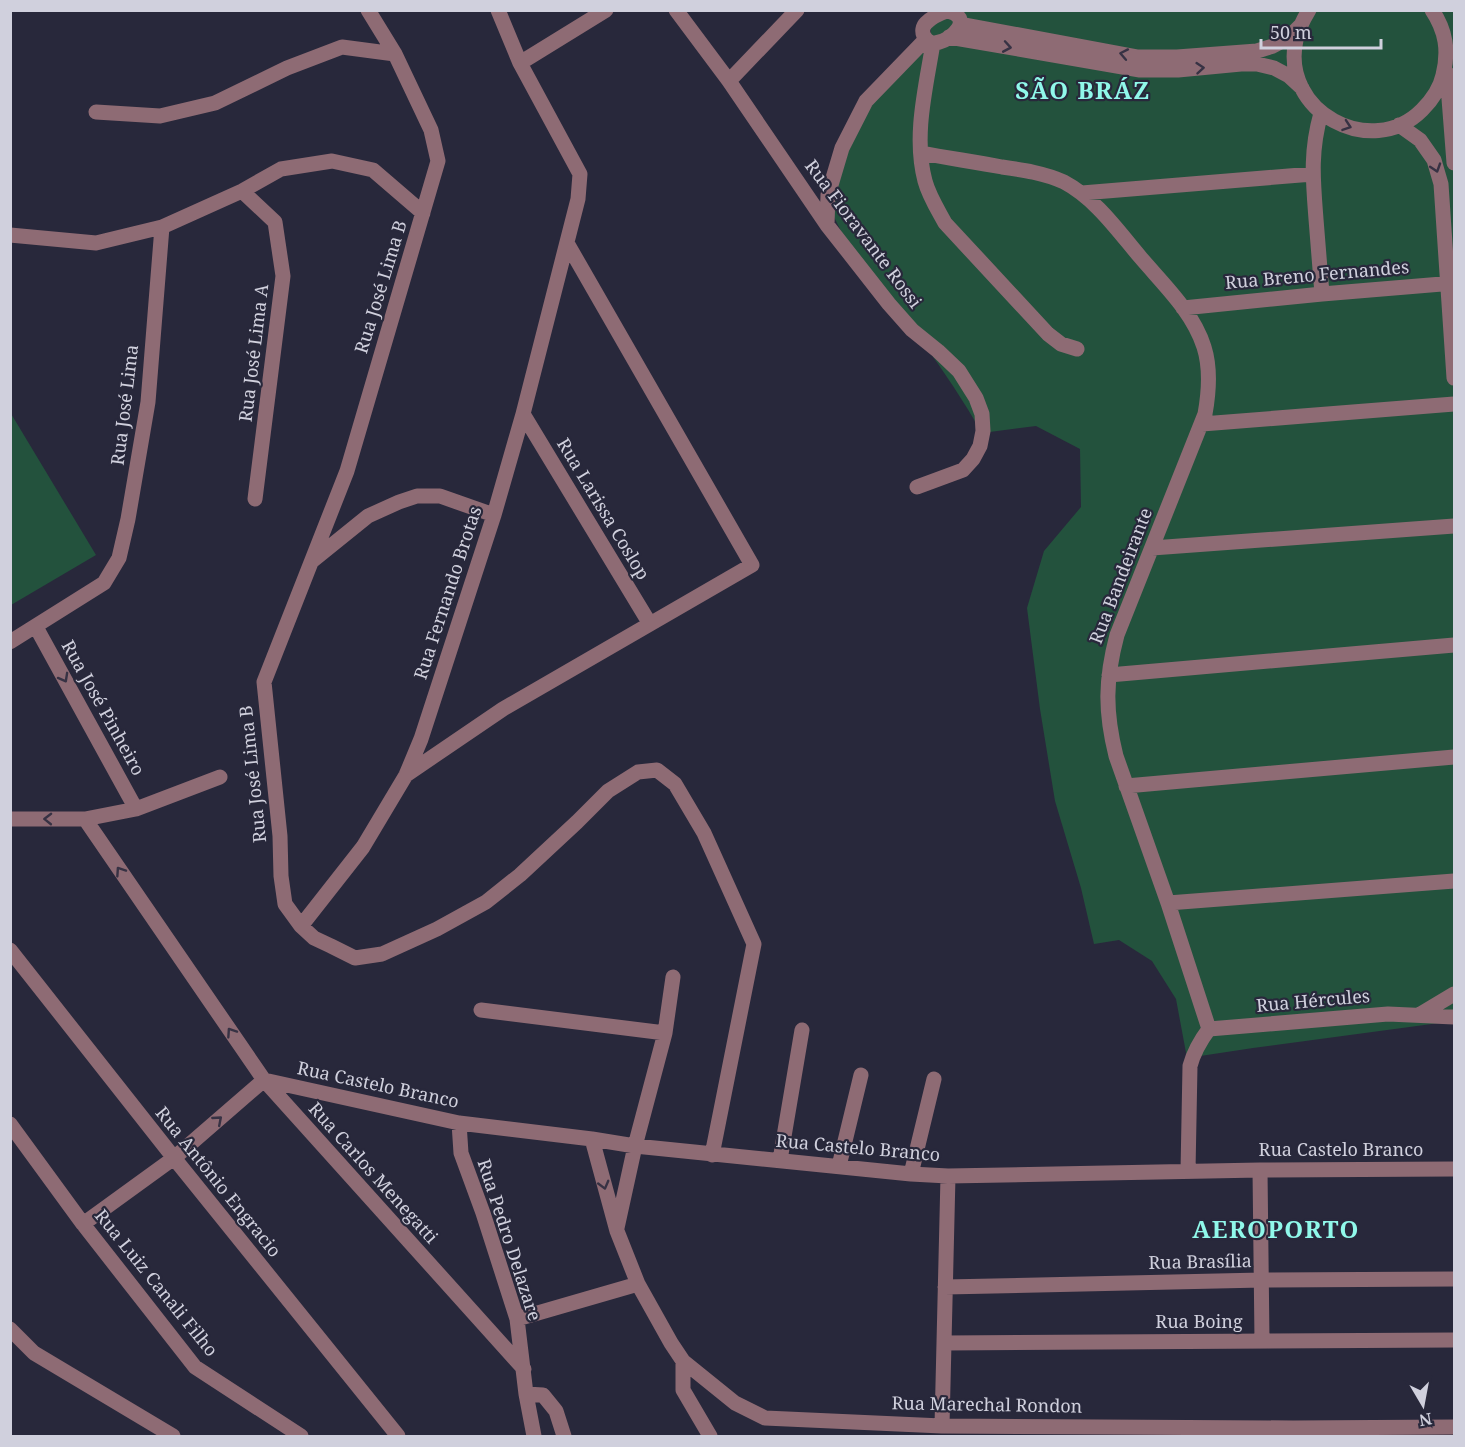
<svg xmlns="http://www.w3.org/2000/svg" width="1465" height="1447" viewBox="0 0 1465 1447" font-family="'Noto Serif',serif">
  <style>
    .grass { fill: #23523d }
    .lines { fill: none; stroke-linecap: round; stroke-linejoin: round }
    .minor { stroke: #8e6b74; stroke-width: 15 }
    .oneway { stroke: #373244 }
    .labels { text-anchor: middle; stroke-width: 4.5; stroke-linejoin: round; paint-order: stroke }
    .street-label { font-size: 18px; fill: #d0d0dd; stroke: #28283b }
    .district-label { font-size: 24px; font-weight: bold; letter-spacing: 1.5px; fill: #90f8ea; stroke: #28283b }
  </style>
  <rect width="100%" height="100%" fill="#28283b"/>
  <path class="grass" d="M929,11H1454V1021L1253,1048L1187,1058L1176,999L1152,961L1119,940L1094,944L1081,888L1055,801L1040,709L1027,608L1044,551L1081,507L1080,449L1036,426L982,433C942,363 891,300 843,235L834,217L830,194L858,116L931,33Z
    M10,412L96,555L11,605H10Z"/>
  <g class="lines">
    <path class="minor" d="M368,10L395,54L431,130L438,161L347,471L264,682L280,836L281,876L285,904L301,926L314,938L331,946L355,958L382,954L437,929L486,902L520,875L577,822L608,791L638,772L657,770L675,784L704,833L754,944L712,1155
      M676,10L729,81L827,225L889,304L912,330L938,351L959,371L976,398L982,414L983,431L980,446L973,459L963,470L917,487
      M1309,10C1303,20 1298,29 1296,40C1280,111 1371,161 1422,110C1432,100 1440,89 1443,75C1449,51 1446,31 1432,10
      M947,11C975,17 953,41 935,43C924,43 919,30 926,23C931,18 941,13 947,11Z
      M960,24L1138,57H1177L1257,51L1273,46L1288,38L1300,26
      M949,37L1140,70H1178L1241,64H1257L1274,68L1289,76L1302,88
      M933,43C926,87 913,136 925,181C929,196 938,210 945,223L1048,334L1061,344L1077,349
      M520,63L606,10
      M1447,73L1454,163
      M729,81L797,10
      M96,112L160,116L215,103L287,68L342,47L395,54
      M1321,113C1310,152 1313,180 1316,219C1318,244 1320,269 1322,294
      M1399,125L1420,140L1434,160L1441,184L1454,378
      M921,153C948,158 975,162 1002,167C1023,170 1044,173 1064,182C1096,199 1118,231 1141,258C1164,285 1193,312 1204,347C1211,369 1209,392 1205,414L1117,635C1105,680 1105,712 1116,756L1168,903L1209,1029
      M242,191L275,222L283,276L255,499
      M1082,193L1313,174
      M827,225L828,195L842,148L866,101L926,39
      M10,235L96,243L162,227L242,191L281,169L332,161L373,170L423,213
      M1183,308L1322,294L1454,283
      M523,414L650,624
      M1202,424L1454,404
      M1152,548L1454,526
      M311,562L368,516L399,502L417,496H440L494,515
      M36,627L136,809
      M10,642L104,583L119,558L128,519L148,402L162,227
      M1109,675L1454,645
      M406,775L503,709L752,565L567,243
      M1126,786L1454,757
      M10,819H85L136,809L220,777
      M85,819L264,1080L524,1369
      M1168,903L1454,881
      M301,926L363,847L406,775L421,739L494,515L523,414L578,199L580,174L520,63L498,10
      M10,950L174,1158L398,1436
      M481,1010L665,1033
      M1419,1015L1454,994
      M1209,1029L1388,1014L1454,1017
      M264,1080L459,1123L592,1139L635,1146L911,1174L948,1176L1260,1170L1454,1169
      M459,1123L461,1153L483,1213L517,1319L526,1394L534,1436
      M10,1124L83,1224L195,1367L301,1436
      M592,1139L617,1231L638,1284L671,1343L683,1361L735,1403L765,1418L942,1426L1293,1428L1454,1427
      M780,1160L802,1030
      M839,1166L861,1075
      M1260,1170L1262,1341
      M1188,1171L1190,1066C1194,1051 1200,1041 1209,1029
      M911,1174L934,1079
      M83,1224L174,1158L264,1080
      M617,1228L635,1146L665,1033L673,977
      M945,1287L1262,1280L1454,1279
      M517,1319L638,1284
      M10,1329L34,1353L173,1436
      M945,1343L1454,1340
      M683,1361V1390L710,1436
      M526,1394L543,1395L556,1411L564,1436
      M942,1426L948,1176"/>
  </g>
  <defs><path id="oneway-chevron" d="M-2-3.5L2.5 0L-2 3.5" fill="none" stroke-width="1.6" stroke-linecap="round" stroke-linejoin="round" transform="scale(1.5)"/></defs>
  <g class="oneway">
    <use href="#oneway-chevron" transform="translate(1007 47) rotate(10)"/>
    <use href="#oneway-chevron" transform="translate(1124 54) rotate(-169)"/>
    <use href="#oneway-chevron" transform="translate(1200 68) rotate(-5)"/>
    <use href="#oneway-chevron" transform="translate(1347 126) rotate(19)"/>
    <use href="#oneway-chevron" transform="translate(1436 168) rotate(72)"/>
    <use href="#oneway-chevron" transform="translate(64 678) rotate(61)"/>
    <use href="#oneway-chevron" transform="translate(48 819) rotate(-179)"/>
    <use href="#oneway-chevron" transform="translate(120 871) rotate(-124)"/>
    <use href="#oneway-chevron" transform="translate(231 1032) rotate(-124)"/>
    <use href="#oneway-chevron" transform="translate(218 1120) rotate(-41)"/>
    <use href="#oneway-chevron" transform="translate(604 1185) rotate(75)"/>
  </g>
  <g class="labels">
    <g class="street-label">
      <text transform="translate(863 234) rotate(53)" y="6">Rua Fioravante Rossi</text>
      <text transform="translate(1317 275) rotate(-5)" y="6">Rua Breno Fernandes</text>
      <text transform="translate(381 287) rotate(-73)" y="6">Rua José Lima B</text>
      <text transform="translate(254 353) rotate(-83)" y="6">Rua José Lima A</text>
      <text transform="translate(125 405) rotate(-83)" y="6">Rua José Lima</text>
      <text transform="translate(603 509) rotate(59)" y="6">Rua Larissa Coslop</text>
      <text transform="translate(1121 576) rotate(-69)" y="6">Rua Bandeirante</text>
      <text transform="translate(448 593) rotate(-72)" y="6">Rua Fernando Brotas</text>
      <text transform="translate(103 708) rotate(61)" y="6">Rua José Pinheiro</text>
      <text transform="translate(253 774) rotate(-96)" y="6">Rua José Lima B</text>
      <text transform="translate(1313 1001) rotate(-5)" y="6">Rua Hércules</text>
      <text transform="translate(378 1085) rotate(12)" y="6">Rua Castelo Branco</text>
      <text transform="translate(858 1148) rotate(5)" y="6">Rua Castelo Branco</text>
      <text x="1341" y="1156">Rua Castelo Branco</text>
      <text transform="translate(373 1173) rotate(48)" y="6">Rua Carlos Menegatti</text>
      <text transform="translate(218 1182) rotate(51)" y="6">Rua Antônio Engracio</text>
      <text transform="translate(509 1240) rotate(72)" y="6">Rua Pedro Delazare</text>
      <text transform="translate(1200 1262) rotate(-1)" y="6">Rua Brasília</text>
      <text transform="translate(156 1283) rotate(51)" y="6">Rua Luiz Canali Filho</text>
      <text x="1199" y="1328">Rua Boing</text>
      <text transform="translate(987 1405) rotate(1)" y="6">Rua Marechal Rondon</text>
    </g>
    <g class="district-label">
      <text x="1083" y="99">SÃO BRÁZ</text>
      <text x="1276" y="1238">AEROPORTO</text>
    </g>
  </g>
  <rect width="1465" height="1447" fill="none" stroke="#d0d0dd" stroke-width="24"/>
  <g transform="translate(1423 1405) rotate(170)" stroke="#28283b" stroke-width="4.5" paint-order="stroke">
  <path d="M0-4.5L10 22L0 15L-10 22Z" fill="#d0d0dd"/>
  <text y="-9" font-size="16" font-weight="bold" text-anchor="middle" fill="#d0d0dd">N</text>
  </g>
  <path d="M1261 39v9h120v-9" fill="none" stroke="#d0d0dd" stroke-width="3"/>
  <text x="1270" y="39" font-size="18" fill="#d0d0dd" stroke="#28283b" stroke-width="4.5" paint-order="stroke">50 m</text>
</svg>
